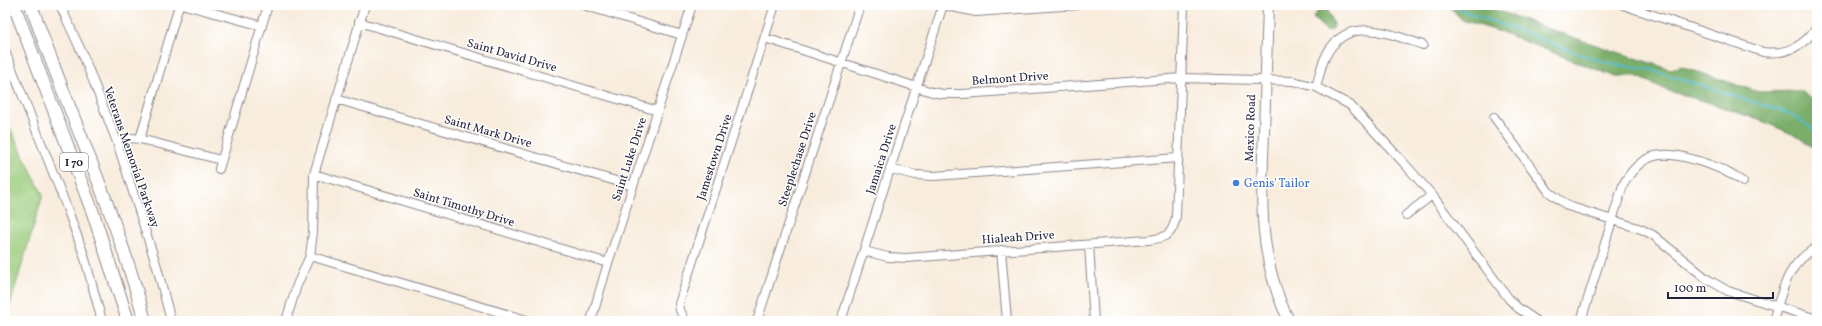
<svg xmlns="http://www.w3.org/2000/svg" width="1822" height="326" viewBox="0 0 1822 326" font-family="Vollkorn,serif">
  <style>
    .green { fill: #99ca79; stroke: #5e765a }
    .forest { fill: #7aae69; stroke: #4e6852 }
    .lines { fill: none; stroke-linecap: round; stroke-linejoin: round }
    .stream { stroke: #51bccd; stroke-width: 2 }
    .minor-casing { stroke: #8d878c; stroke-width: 10 }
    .major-casing { stroke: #8d878c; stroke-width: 12 }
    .highway-casing { stroke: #8d878c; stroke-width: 14 }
    .minor { stroke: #fff; stroke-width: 8 }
    .major { stroke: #fff; stroke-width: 10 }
    .highway { stroke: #fff; stroke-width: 12 }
    .shop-dot { fill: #3f7fe0; stroke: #fff; stroke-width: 1.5 }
    .labels { text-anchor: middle; stroke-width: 3; stroke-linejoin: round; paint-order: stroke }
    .shield { fill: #fff; stroke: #646476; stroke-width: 1 }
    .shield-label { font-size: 11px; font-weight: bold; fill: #22223b }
    .street-label { font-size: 12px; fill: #22223b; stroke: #fff }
    .shop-label { font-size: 12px; fill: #366cbe; stroke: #fff; text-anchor: start }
  </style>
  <rect width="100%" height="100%" fill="#fff"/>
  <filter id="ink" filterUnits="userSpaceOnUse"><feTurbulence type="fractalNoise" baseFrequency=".025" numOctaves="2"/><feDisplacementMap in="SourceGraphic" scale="8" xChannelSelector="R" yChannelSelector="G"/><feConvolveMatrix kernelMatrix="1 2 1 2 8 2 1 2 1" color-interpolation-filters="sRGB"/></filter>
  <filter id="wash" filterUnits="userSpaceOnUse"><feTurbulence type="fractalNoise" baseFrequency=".012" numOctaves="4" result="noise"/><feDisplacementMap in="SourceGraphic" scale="16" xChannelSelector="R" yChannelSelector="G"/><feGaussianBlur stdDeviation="0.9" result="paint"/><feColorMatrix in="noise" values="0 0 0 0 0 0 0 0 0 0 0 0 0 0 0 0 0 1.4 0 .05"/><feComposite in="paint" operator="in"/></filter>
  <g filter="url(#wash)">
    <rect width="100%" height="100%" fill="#f8ecdc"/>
    <path class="green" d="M5,118L43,195L5,321Z"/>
    <path class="forest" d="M1324,5H1330L1328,11L1334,27L1331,30H1326L1313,18L1317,12L1324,9Z
      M1448,5H1482L1578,39L1672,70L1680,66L1759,92L1801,91L1817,103V150L1799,137L1762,121L1707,102L1669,91L1636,76H1613L1501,32L1462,20Z"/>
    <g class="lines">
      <path class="stream" d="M1454,5L1458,9C1484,19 1510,27 1536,37C1575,53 1606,66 1649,69L1791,114L1817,132"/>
    </g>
  </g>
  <g filter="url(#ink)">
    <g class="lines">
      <g class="minor-casing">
        <path id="minor" d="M60,5L83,55L117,142L157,267L171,321
          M185,5L262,26
          M583,5L682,35
          M943,5L976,12L1078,5
          M1623,5L1763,52C1786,55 1805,46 1817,26
          M359,22L658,111
          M765,38L932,92L943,94H963L1182,78L1293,81L1316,87L1350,105L1403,162L1432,195L1509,299L1518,308L1537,321
          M5,51L67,208L84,255L102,321
          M1316,87C1319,78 1320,69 1324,60C1344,13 1388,33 1423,45
          M336,99L633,186
          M1494,117L1549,192L1568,206L1641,229L1653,235L1707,279L1728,291L1817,319
          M140,139L179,5
          M117,142L131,138L140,139L221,160
          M219,169L268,5
          M890,169L916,175L934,176L1178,158
          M314,174L608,263
          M1406,215L1432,195
          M1089,245L1094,321
          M1001,250L1007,321
          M864,251L888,257L907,258L1148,240C1166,238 1173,235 1176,216L1184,5
          M310,256L530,321
          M286,321L297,285L310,256L313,232L314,174L365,5
          M591,321L608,263L692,5
          M685,321L680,310L679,304L775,5
          M757,321L860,5
          M841,321L943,5
          M1581,321L1623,185C1641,152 1662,150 1695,160C1713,165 1728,171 1743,182
          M1773,321C1783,289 1786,265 1817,247"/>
      </g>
      <g class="major-casing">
        <path id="major" d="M1268,5C1267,48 1265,90 1264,133C1261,201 1258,258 1289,321"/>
      </g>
      <g class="highway-casing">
        <path id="highway" d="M14,5L93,213L128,321
          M31,5C68,111 116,212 145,321"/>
      </g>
      <use href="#minor" class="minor"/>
      <use href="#major" class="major"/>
      <use href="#highway" class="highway"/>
    </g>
  </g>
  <circle class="shop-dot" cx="1236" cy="183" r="4"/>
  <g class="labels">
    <rect class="shield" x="60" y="153" width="28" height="18" rx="3"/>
    <g class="shield-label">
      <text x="74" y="166">I 70</text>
    </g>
    <g class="street-label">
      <text transform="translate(512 55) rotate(16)" y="4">Saint David Drive</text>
      <text transform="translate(1010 78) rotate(-4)" y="4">Belmont Drive</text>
      <text transform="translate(1250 128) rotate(-88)" y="4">Mexico Road</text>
      <text transform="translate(488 131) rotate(16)" y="4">Saint Mark Drive</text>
      <text transform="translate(132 157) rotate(71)" y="4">Veterans Memorial Parkway</text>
      <text transform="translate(714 157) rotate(-72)" y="4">Jamestown Drive</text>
      <text transform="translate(629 159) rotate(-72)" y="4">Saint Luke Drive</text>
      <text transform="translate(797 159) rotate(-72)" y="4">Steeplechase Drive</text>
      <text transform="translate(881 159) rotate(-72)" y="4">Jamaica Drive</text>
      <text transform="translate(464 207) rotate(17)" y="4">Saint Timothy Drive</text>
      <text transform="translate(1018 237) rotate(-4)" y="4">Hialeah Drive</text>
    </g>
    <g class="shop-label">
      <text x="1244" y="187">Genis' Tailor</text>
    </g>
  </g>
  <rect width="1822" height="326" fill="none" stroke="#fff" stroke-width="20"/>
  <path d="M1668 292v6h105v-6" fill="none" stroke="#22223b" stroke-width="2"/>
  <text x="1674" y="292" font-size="12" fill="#22223b" stroke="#ffffff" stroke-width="3" paint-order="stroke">100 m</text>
</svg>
